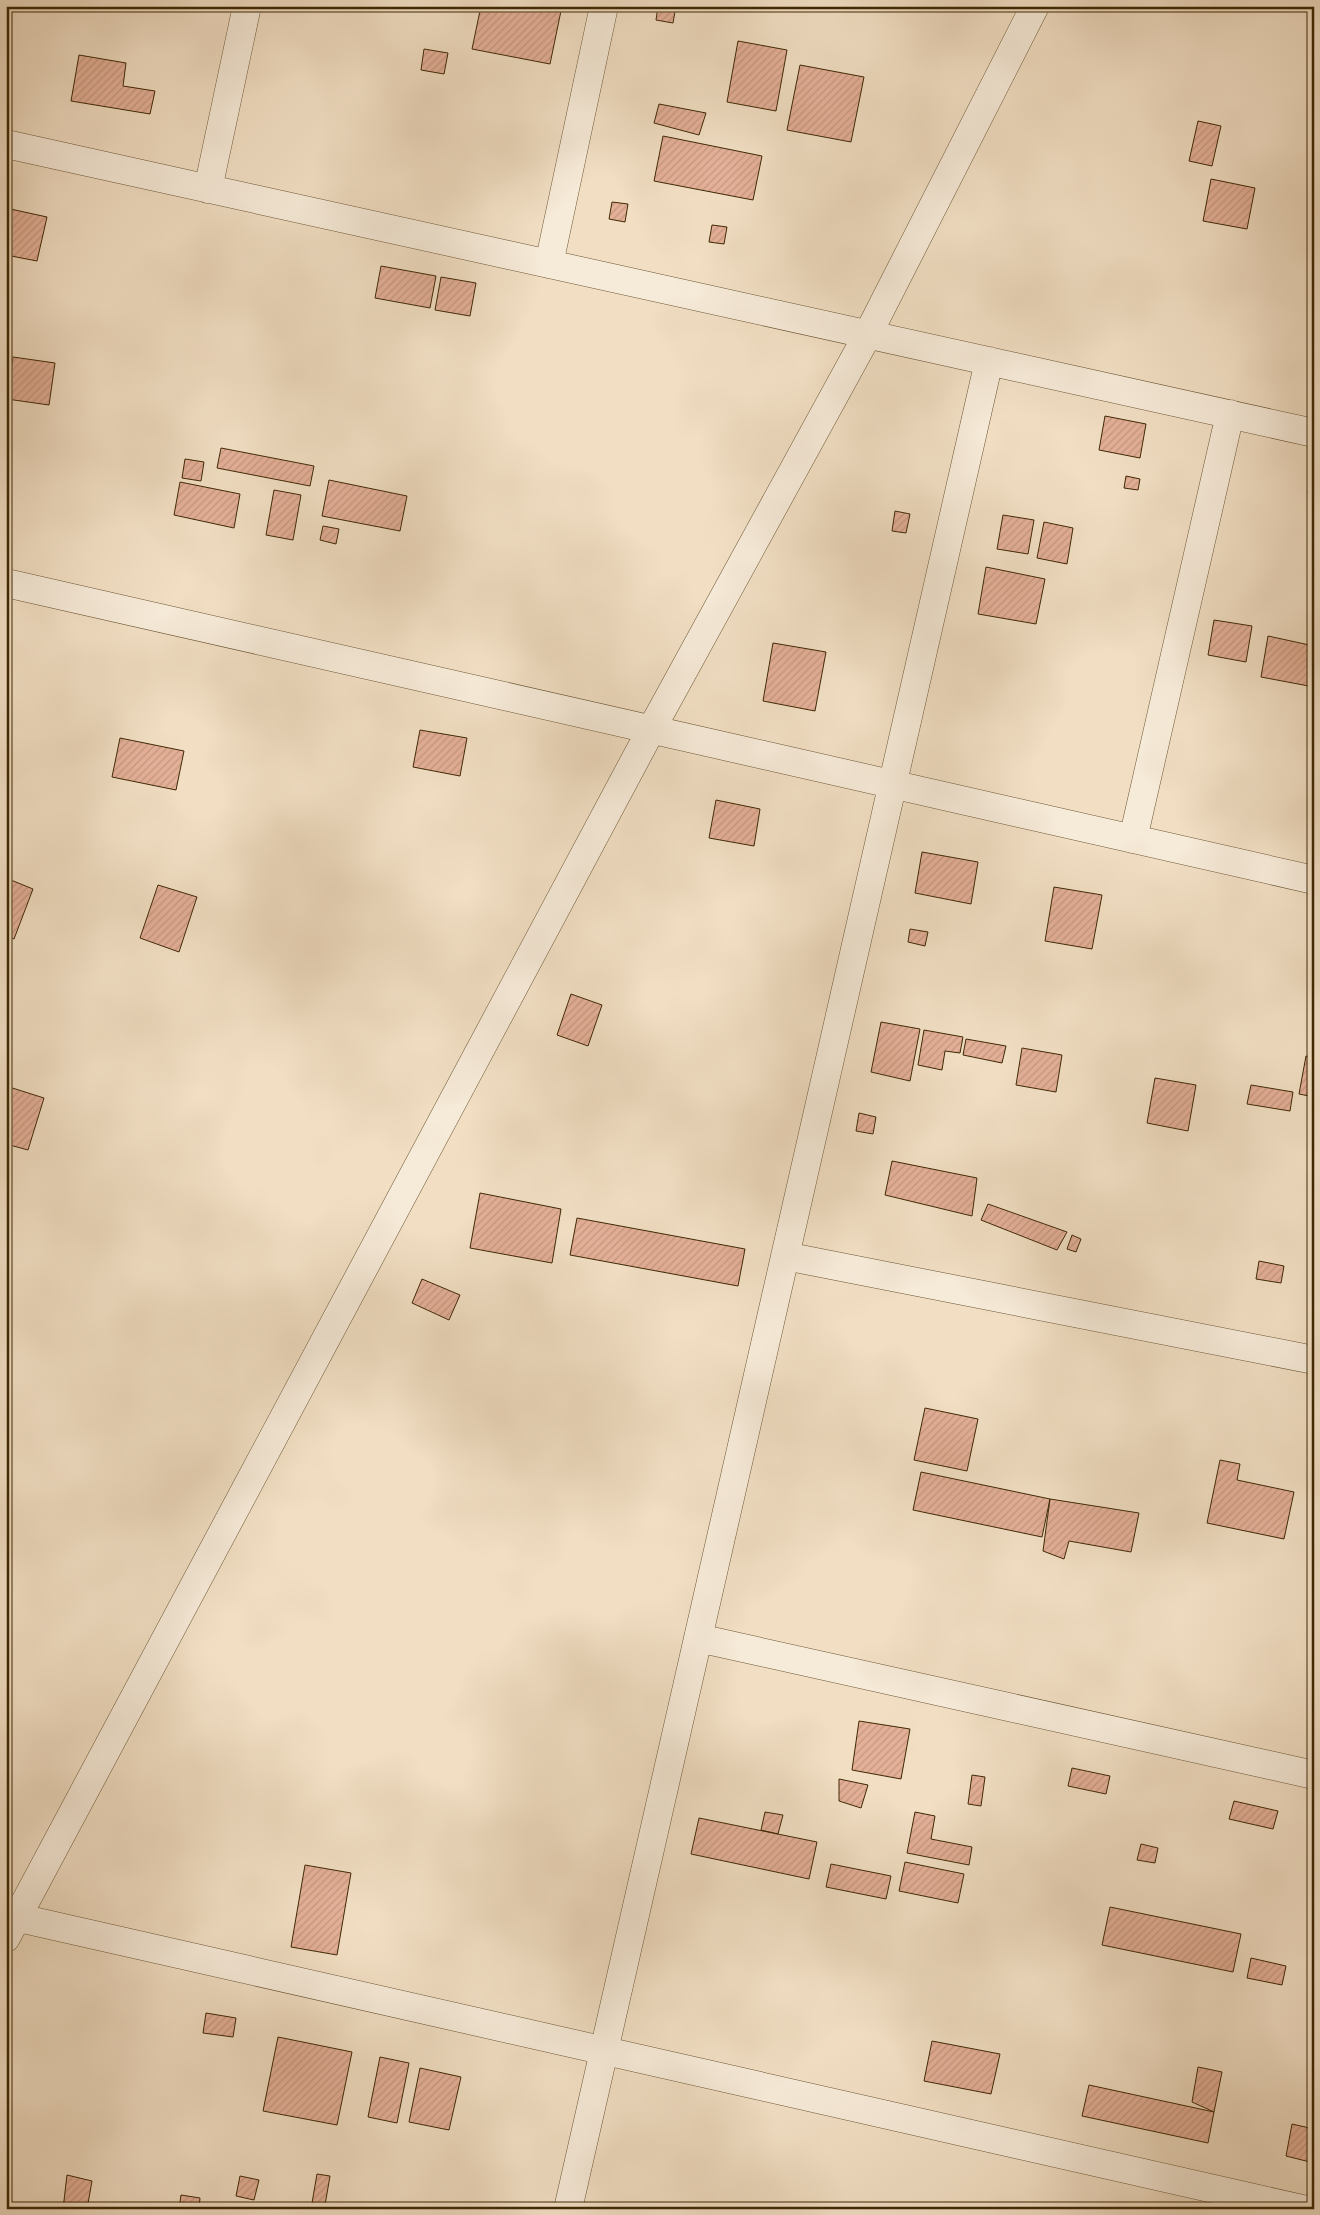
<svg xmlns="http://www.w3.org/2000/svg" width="1320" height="2215" viewBox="0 0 1320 2215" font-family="'Old Standard TT',serif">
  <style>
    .building { fill: url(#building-hatch); stroke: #3f2804 }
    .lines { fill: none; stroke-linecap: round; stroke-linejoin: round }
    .minor-casing { stroke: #6c5634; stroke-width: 29 }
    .minor { stroke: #f6ead8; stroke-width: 28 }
  </style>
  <defs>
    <pattern id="building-hatch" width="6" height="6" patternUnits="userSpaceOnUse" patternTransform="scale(1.25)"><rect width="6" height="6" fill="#e4b098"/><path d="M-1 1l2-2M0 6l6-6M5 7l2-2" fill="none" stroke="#c59781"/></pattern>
  </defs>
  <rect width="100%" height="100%" fill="#f1dec3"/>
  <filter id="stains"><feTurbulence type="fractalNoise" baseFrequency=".004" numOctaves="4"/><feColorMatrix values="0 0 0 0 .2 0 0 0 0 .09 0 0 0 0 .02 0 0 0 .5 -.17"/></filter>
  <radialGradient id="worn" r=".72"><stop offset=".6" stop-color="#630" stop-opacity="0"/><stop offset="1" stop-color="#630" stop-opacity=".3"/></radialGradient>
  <path class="building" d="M481,6H562L550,64L472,49Z
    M658,6H676L673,23L656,20Z
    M769,6H791L790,10Z
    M738,41L787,50L776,111L727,102Z
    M424,49L448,53L444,74L421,70Z
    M79,55L126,63L123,86L155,91L150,114L71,101Z
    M800,65L864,77L851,142L787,130Z
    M659,104L706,113L699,135L654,123Z
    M1198,121L1221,126L1212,166L1189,161Z
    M663,136L762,156L753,200L654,181Z
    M1211,179L1255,188L1247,229L1203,221Z
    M612,202L628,204L625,222L609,219Z
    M6,208L47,217L37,261L6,255Z
    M712,225L727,227L724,244L709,242Z
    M381,266L436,276L430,308L375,298Z
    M441,277L476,283L470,316L435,310Z
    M13,357L55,363L49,405L7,399Z
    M1105,416L1146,424L1140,458L1099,450Z
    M221,448L314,466L310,486L217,468Z
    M185,459L204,462L201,481L182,478Z
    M1312,468H1314V494L1308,493Z
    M1126,476L1140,479L1138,490L1124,488Z
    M329,480L407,496L400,531L322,516Z
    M180,482L240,494L234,528L174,515Z
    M274,490L301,495L293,540L266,535Z
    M895,511L910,514L906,533L892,531Z
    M1003,515L1034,520L1028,554L997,549Z
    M1044,522L1073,528L1067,564L1037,558Z
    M323,526L339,529L336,544L320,540Z
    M986,567L1045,579L1036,624L978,614Z
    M1214,620L1252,626L1246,662L1208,655Z
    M1268,636L1314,646V687L1261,677Z
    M773,643L826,652L815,711L763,701Z
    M420,730L467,738L460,776L413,767Z
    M120,738L184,751L176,790L112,777Z
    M716,800L760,809L754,846L709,838Z
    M922,852L978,862L971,904L915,893Z
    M6,878L33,889L14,939L6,936Z
    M158,885L197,897L179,952L140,938Z
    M1054,887L1102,895L1092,949L1045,941Z
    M910,929L928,932L925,946L908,942Z
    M571,994L602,1005L588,1046L557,1035Z
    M881,1022L920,1029L910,1081L871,1072Z
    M924,1030L963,1037L960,1053L945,1051L942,1070L918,1065Z
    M966,1039L1006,1046L1002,1063L963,1055Z
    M1022,1048L1062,1055L1056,1092L1016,1085Z
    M1306,1056L1314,1058V1097L1299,1094Z
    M1155,1078L1196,1085L1188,1131L1147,1123Z
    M1251,1085L1293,1092L1290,1111L1247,1104Z
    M6,1086L44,1098L28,1150L6,1144Z
    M859,1113L876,1117L873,1134L856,1131Z
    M892,1161L977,1178L972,1216L885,1195Z
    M480,1193L561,1209L552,1263L470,1248Z
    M988,1204L1067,1232L1057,1250L981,1220Z
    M577,1218L745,1249L738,1286L570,1255Z
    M1072,1235L1081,1239L1076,1252L1067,1249Z
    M1259,1261L1284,1266L1281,1283L1256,1279Z
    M422,1279L460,1295L449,1320L412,1303Z
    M925,1408L978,1419L967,1471L914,1460Z
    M1220,1460L1240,1464L1237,1480L1294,1492L1284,1539L1207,1523Z
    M921,1472L1050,1499L1042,1537L913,1510Z
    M1050,1499L1139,1513L1131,1552L1069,1541L1064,1559L1043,1551Z
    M859,1721L910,1729L901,1779L852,1770Z
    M1072,1768L1110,1776L1106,1794L1068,1786Z
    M972,1775L985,1777L981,1806L968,1804Z
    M839,1779L868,1785L861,1808L839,1801Z
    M1234,1801L1278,1811L1273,1829L1229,1819Z
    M765,1812L783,1815L778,1834L761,1830Z
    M915,1812L935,1816L931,1839L972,1847L969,1865L907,1853Z
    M699,1818L817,1842L809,1879L691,1854Z
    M1141,1844L1158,1848L1155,1863L1137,1860Z
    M905,1862L964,1874L958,1903L899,1891Z
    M831,1864L891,1876L886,1899L826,1887Z
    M305,1865L351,1873L337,1955L291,1947Z
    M1110,1907L1241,1934L1233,1972L1102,1945Z
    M1251,1958L1286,1966L1282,1985L1247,1978Z
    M206,2013L236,2018L233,2037L203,2033Z
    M278,2037L352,2052L337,2125L263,2111Z
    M932,2041L1000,2054L991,2094L924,2081Z
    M380,2057L409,2063L397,2123L368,2117Z
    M1198,2067L1222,2072L1214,2112L1192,2102Z
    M420,2068L461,2077L449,2130L409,2122Z
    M1089,2085L1214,2112L1208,2143L1082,2116Z
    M1292,2124L1314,2129V2163L1286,2156Z
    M317,2174L330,2176L325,2205L312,2203Z
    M67,2175L92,2181L87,2209H63Z
    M240,2176L259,2180L254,2200L236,2196Z
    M181,2195L200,2198L199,2209H179Z"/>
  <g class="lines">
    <g class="minor-casing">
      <path id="minor" d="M6,144L1314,433
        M208,189L247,6
        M549,264L604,6
        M6,583L1314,880
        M1133,839L1230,414
        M785,1256L1314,1360
        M698,1638L1314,1775
        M6,1915L1302,2209
        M6,1938L651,730L868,334L1035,6
        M568,2209L989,361"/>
    </g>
    <use href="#minor" class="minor"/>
  </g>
  <rect width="1320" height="2215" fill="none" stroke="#f1dec3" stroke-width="25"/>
  <rect x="8" y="8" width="1305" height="2200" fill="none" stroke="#3f2804" stroke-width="2.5"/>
  <rect x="12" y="12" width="1295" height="2190" fill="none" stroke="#3f2804"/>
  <rect width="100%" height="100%" filter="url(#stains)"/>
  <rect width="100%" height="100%" fill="url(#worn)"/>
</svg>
